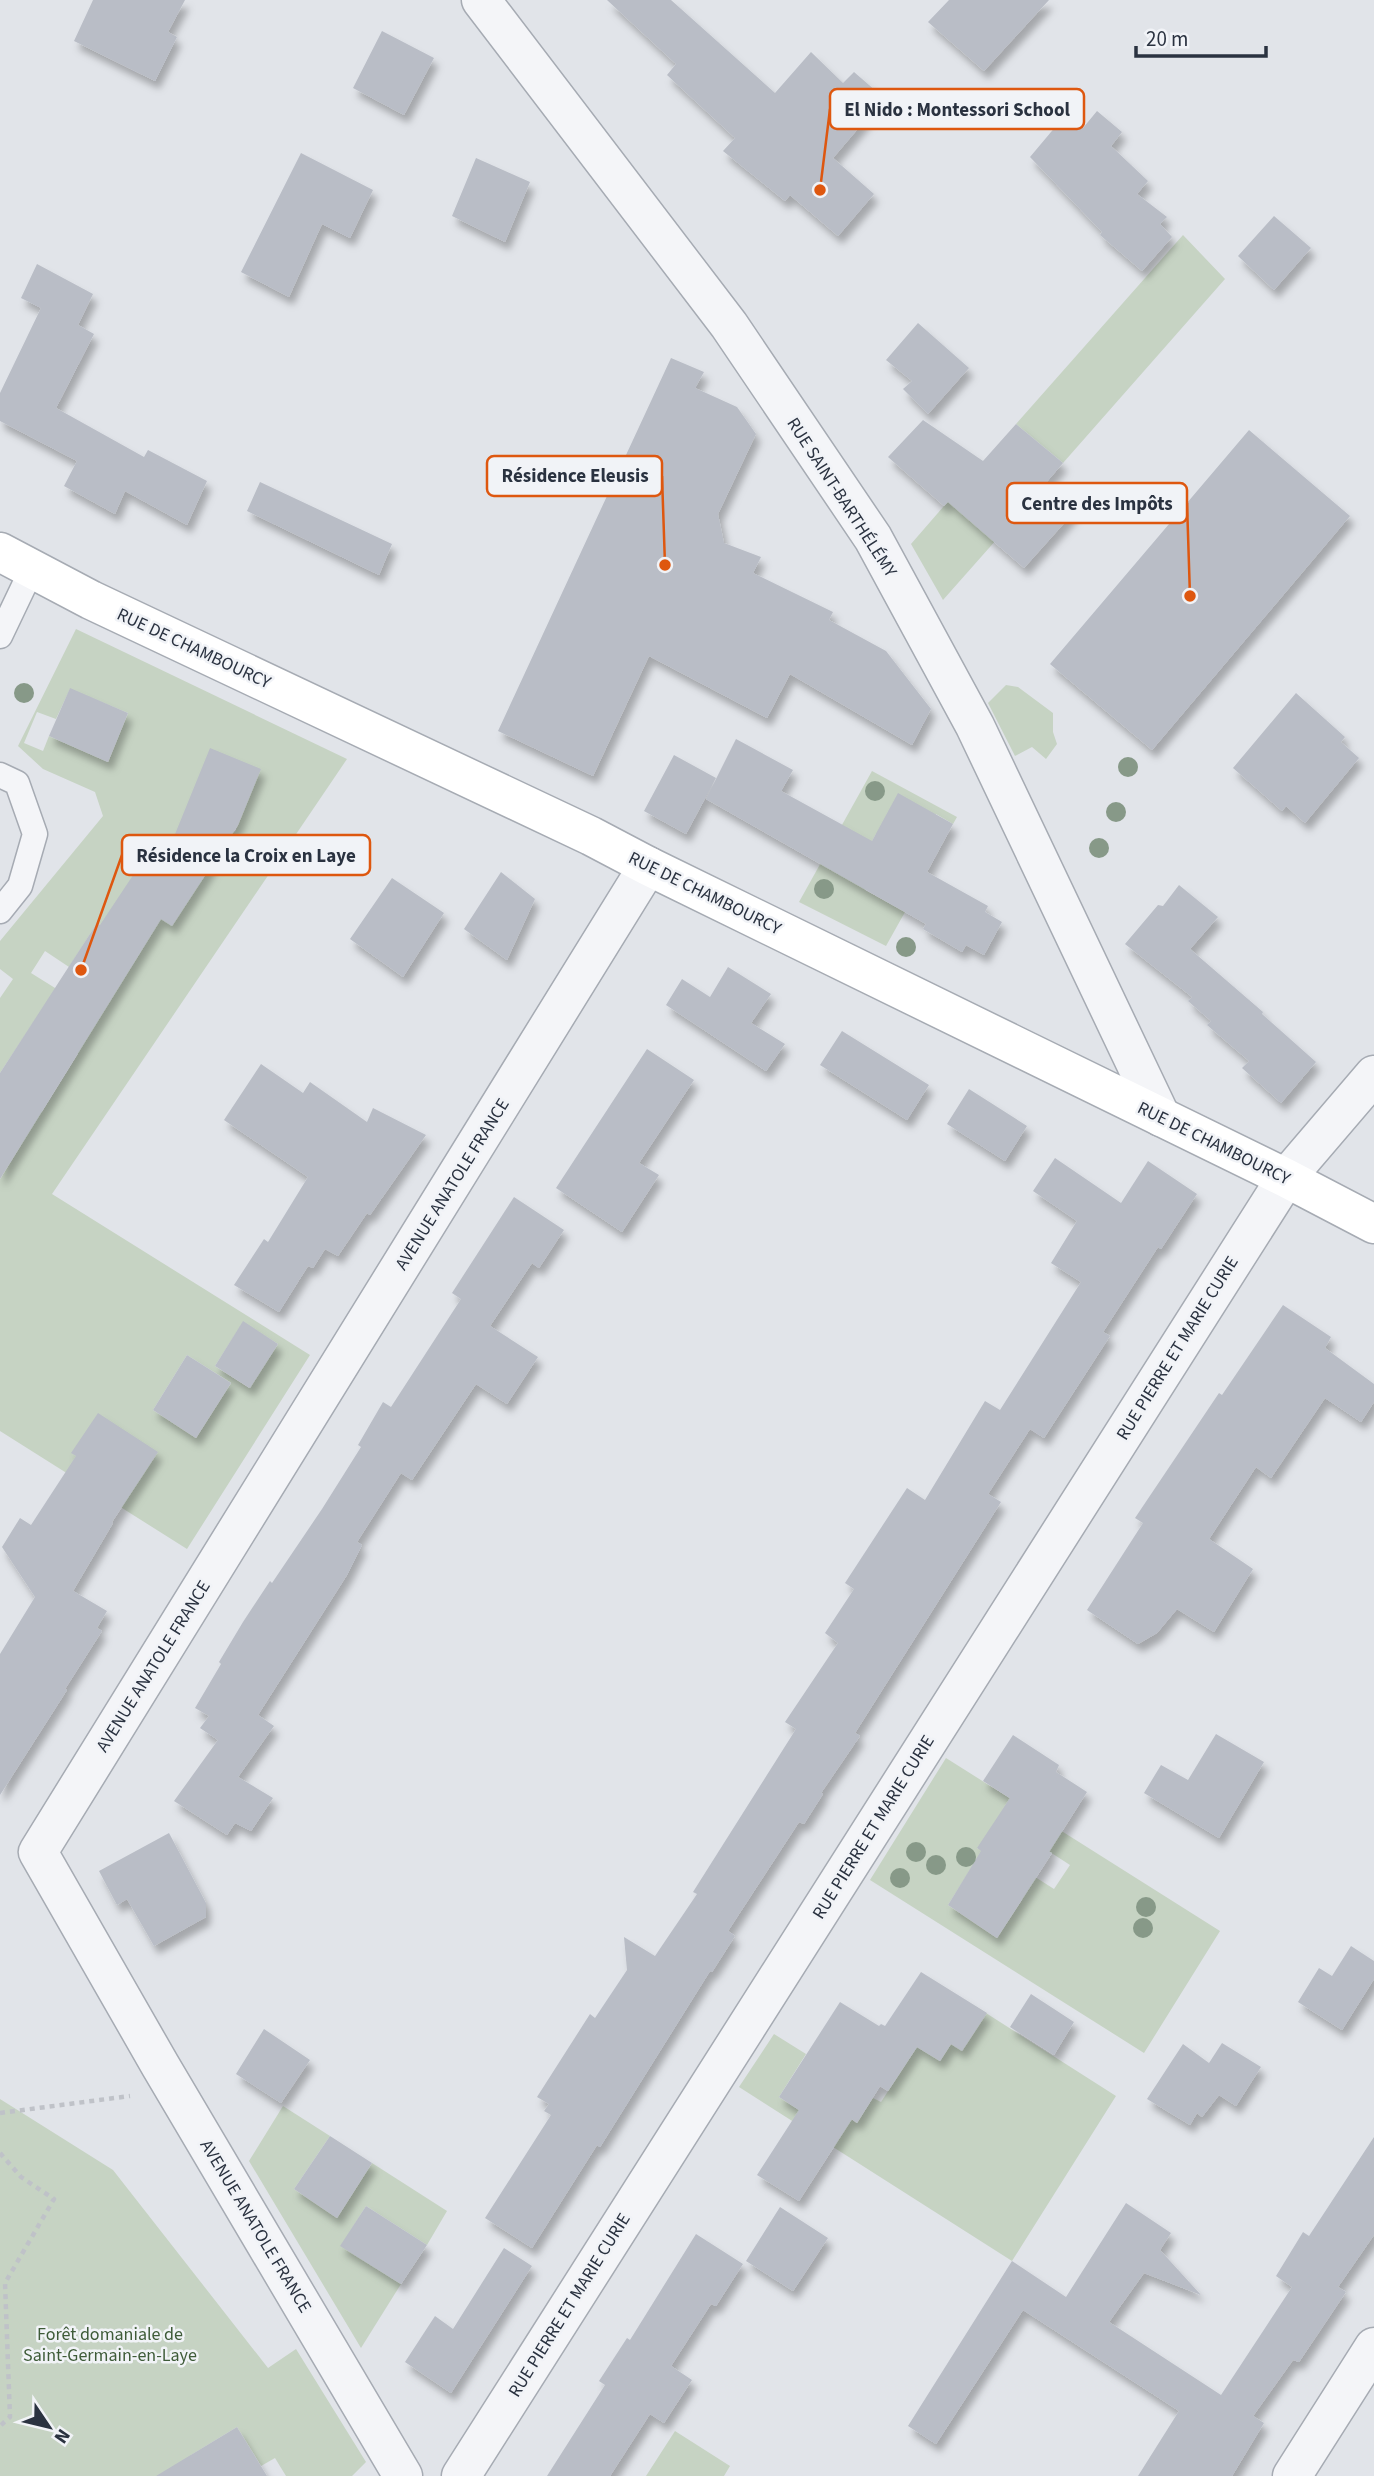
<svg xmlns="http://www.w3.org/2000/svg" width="1374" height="2476" viewBox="0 0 1374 2476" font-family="'Source Sans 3',sans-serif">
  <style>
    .green { fill: #c6d3c3; fill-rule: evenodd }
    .building { fill: #b9bdc6; filter: url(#shadow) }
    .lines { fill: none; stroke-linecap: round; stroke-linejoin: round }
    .lane-casing { stroke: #a6abb3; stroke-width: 27 }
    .street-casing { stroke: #a6abb3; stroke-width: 41 }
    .secondary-casing { stroke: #a6abb3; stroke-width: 41 }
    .path { stroke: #bfc2c8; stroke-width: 4.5; stroke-dasharray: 5 5; stroke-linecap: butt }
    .lane { stroke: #f4f5f8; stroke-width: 24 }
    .street { stroke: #f4f5f8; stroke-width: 38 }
    .secondary { stroke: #fff; stroke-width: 38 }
    .tree { fill: #879988 }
    .labels { text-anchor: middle; stroke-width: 5; stroke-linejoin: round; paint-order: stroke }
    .street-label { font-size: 18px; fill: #2a3240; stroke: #f1f3f7 }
    .park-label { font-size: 18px; fill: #3e5b38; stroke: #f1f3f7 }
    .leader { fill: none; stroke: #de570f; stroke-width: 2.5 }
    .callout-dot { fill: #de570f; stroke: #f1f3f7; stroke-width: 2.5 }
    .callout { fill: #f1f3f7; stroke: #de570f; stroke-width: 2.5 }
    .callout-label { font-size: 19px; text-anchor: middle; font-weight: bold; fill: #2a3240 }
  </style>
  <defs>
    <filter id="shadow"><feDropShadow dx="4.5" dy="8" stdDeviation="3.5" flood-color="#0004"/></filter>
  </defs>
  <rect width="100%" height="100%" fill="#e1e4e9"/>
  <path class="green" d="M1183,235L1225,279L1063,463L1016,424Z
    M983,461L1036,495L943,600L911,544Z
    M76,629L347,759L52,1194L310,1355L187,1549L0,1431V1179L21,1145L0,1131V1086L42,1112L78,1054L33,1023L0,1073V998L13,979L0,969V941L103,816L95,792L43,769L18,746ZM70,689L128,713L108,762L49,736L43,751L24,743L37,712L56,719ZM260,769L235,832L185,811ZM97,923L141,951L100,1016L31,973L45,951L69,967ZM243,1322L278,1344L249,1388L215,1366ZM187,1355L231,1383L196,1438L153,1410ZM157,1452L131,1492L72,1453Z
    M1006,685L1018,687L1053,713V732L1057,744L1046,759L1032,747L1015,756L988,703Z
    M872,771L957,817L953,824L936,814L914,854L876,834L854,874L869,882L865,890L905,912L886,946L799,902Z
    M946,1758L1220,1931L1144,2053L870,1880ZM1036,1843L1070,1865L1054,1889L1021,1868L1022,1900L997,1938L948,1905L975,1862L988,1855L977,1848Z
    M975,2006L1116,2096L1012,2261L739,2087L774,2034L806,2054L779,2097L819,2123L830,2106L857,2123L873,2098L881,2102L917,2047L940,2061L951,2044L962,2050L975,2031Z
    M0,2099L113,2170L268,2368L296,2349L366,2462L352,2476H286L275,2458L261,2466L237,2427L191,2455L203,2476H0Z
    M283,2106L330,2136L294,2189L337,2218L372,2163L447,2211L427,2245L366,2206L341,2246L401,2284L361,2348L249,2161Z
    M675,2431L730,2466L724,2476H646Z"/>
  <path class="building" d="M93,0H185L168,32L177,37L155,81L74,41Z
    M607,0H671L775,93L811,52L843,83L854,72L884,98L833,158L874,194L838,236L790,195L785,201L723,151L735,138L667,75L676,64Z
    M949,0H1049L984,71L928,22Z
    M382,31L434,58L404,115L353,88Z
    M1097,111L1122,132L1111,146L1148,181L1137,194L1167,217L1160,224L1172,237L1142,271L1100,235L1102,232L1030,157L1067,113L1083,128Z
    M301,153L373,190L350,238L322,224L289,297L241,272Z
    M476,158L530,182L505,242L452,216Z
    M1274,216L1311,248L1274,290L1238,256Z
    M37,264L93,294L78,325L94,334L56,408L144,457L148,450L207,481L187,525L125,491L115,514L64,486L77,461L0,421V393L41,308L21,298Z
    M918,323L969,368L928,414L903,389L912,381L886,360Z
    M671,358L704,372L695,388L737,407L756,434L718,514L724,543L761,557L753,573L833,612L829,620L886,651L931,709L912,745L790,674L767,718L649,656L593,776L498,731Z
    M923,420L983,461L1016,424L1063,463L1044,485L1075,511L1024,568L948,502L944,506L888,457Z
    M1249,430L1350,516L1152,750L1050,664Z
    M260,482L392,544L379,575L247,511Z
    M70,688L128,713L108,762L49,736Z
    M1296,693L1345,737L1341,742L1359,758L1305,823L1286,806L1282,811L1233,768Z
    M736,739L793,770L781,791L872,841L898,793L953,824L927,872L988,906L985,912L1002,922L984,955L966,945L962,952L923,929L926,924L706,799Z
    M210,748L261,769L238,825L172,926L161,919L0,1179V1073L97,923L100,925L159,836L171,844Z
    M674,755L716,778L686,834L644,811Z
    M501,872L535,899L507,960L464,929Z
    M392,878L444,913L403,977L350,939Z
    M1179,885L1218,917L1190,949L1263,1012L1262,1014L1316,1062L1281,1103L1242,1068L1249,1061L1207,1025L1211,1021L1188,1001L1192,997L1125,944L1158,905L1163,906Z
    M728,967L771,994L751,1023L785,1044L766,1071L666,1005L682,979L710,997Z
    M842,1031L929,1085L907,1120L820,1065Z
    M647,1049L694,1080L639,1163L659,1175L622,1232L556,1188Z
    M261,1064L303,1093L310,1082L367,1122L373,1108L426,1135L370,1215L367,1213L338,1256L325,1249L313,1268L308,1266L279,1312L234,1285L264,1239L268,1242L308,1177L224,1120Z
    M969,1089L1027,1126L1005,1161L947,1124Z
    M1055,1158L1121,1203L1148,1161L1197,1194L1161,1249L1158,1247L1103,1332L1110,1336L1044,1438L1030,1429L988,1494L1001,1502L855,1733L860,1736L821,1793L823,1794L804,1824L799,1822L728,1931L735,1936L712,1972L710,1971L600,2147L597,2145L532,2248L485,2218L551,2115L544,2111L549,2104L537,2097L590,2014L595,2018L627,1970L624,1937L655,1956L697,1894L693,1892L796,1729L785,1722L838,1643L825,1633L854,1589L845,1583L907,1488L925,1500L985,1401L1000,1410L1081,1282L1051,1263L1077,1221L1033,1191Z
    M514,1197L564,1230L539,1268L532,1263L490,1326L538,1357L507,1404L476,1384L412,1480L401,1473L357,1542L362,1545L347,1575L258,1715L274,1726L238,1777L273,1798L251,1831L235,1823L227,1835L174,1801L218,1740L200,1728L209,1716L195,1708L221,1664L219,1662L243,1622L270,1581L272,1583L322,1509L361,1447L358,1445L383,1402L391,1407L461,1299L452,1293Z
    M1283,1305L1331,1337L1325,1348L1374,1384V1402L1361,1422L1325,1398L1271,1478L1256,1467L1209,1539L1253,1569L1214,1632L1177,1609L1157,1633L1138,1644L1087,1610L1143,1523L1135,1518L1219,1393L1222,1395Z
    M243,1321L278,1344L250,1388L215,1366Z
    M187,1355L231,1383L196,1438L153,1410Z
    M98,1413L158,1452L112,1522L113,1523L73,1591L107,1611L97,1628L102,1631L65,1689L67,1690L0,1795V1654L35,1597L2,1547L20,1518L31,1525L76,1456L71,1453Z
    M1216,1734L1264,1762L1219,1838L1144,1793L1161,1765L1188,1780Z
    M1013,1735L1059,1765L1056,1772L1087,1792L1049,1852L1052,1853L997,1938L948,1905L981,1851L977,1848L1010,1798L983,1781Z
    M169,1833L206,1903V1917L154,1946L127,1899L117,1905L99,1871Z
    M1351,1946L1374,1961V1979L1342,2030L1298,2002L1319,1968L1332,1976Z
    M921,1972L987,2013L962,2051L951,2044L940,2061L917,2047L888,2091L880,2086L857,2123L852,2119L799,2201L757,2175L799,2110L779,2097L840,2002L879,2026L881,2024L885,2026Z
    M1031,1994L1074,2022L1054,2055L1010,2027Z
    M264,2029L310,2060L281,2103L236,2074Z
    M1222,2043L1261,2067L1236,2106L1219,2095L1202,2117L1197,2113L1190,2125L1147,2099L1183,2044L1209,2063Z
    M330,2136L372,2163L337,2218L294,2189Z
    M1374,2137V2235L1338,2287L1346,2292L1299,2362L1293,2360L1253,2416L1264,2423L1232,2476H1138L1179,2411L1023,2310L936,2444L908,2426L1012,2261L1066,2297L1126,2203L1171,2233L1160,2250L1201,2295L1144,2273L1109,2322L1221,2395L1292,2287L1276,2276L1303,2232L1309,2236Z
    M366,2206L427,2245L401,2284L340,2246Z
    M780,2207L828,2238L793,2291L746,2261Z
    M696,2234L743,2264L716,2306L711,2304L671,2366L692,2380L664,2423L650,2414L610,2476H547L605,2385L599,2381L627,2338L630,2340Z
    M504,2248L532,2266L451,2393L405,2362L435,2316L453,2329Z
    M237,2427L267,2476H156Z"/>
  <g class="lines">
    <g class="lane-casing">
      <path id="lane" d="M0,636L32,569
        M0,775L17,783L35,834L20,886L0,911"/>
    </g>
    <g class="street-casing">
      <path id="street" d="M481,0L729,325L873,538L975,726L1161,1117
        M403,2476L160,2065L38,1852L648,866
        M461,2476L1286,1178L1374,1075
        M1292,2476L1374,2347"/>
    </g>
    <g class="secondary-casing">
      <path id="secondary" d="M0,552L91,600L591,836L648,866L1286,1178L1374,1224"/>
    </g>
    <path class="path" d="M0,2113L130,2096
      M0,2153L21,2177L54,2199L5,2283L10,2417L0,2426"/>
    <use href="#lane" class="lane"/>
    <use href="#street" class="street"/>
    <use href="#secondary" class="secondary"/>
  </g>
  <g class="tree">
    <circle cx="24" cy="693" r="10"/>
    <circle cx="1128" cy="767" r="10"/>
    <circle cx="875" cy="791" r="10"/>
    <circle cx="1116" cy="812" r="10"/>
    <circle cx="1099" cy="848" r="10"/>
    <circle cx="824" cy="889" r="10"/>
    <circle cx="906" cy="947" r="10"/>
    <circle cx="916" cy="1852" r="10"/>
    <circle cx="966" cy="1857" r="10"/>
    <circle cx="936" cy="1865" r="10"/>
    <circle cx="900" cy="1878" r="10"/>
    <circle cx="1146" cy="1907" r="10"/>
    <circle cx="1143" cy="1928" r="10"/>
  </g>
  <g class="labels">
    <g class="street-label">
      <text transform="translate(842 497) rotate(57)" y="6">RUE SAINT-BARTHÉLÉMY</text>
      <text transform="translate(194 648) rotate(25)" y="6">RUE DE CHAMBOURCY</text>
      <text transform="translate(705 893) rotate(26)" y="6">RUE DE CHAMBOURCY</text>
      <text transform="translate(1214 1143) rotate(26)" y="6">RUE DE CHAMBOURCY</text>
      <text transform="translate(452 1184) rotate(-58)" y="6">AVENUE ANATOLE FRANCE</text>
      <text transform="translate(1177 1348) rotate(-58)" y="6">RUE PIERRE ET MARIE CURIE</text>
      <text transform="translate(153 1666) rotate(-58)" y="6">AVENUE ANATOLE FRANCE</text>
      <text transform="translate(873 1827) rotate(-58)" y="6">RUE PIERRE ET MARIE CURIE</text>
      <text transform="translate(256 2226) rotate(59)" y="6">AVENUE ANATOLE FRANCE</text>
      <text transform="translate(569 2305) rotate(-58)" y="6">RUE PIERRE ET MARIE CURIE</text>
    </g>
    <g class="park-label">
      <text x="110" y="2340">Forêt domaniale de<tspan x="110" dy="21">Saint-Germain-en-Laye</tspan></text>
    </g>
  </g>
  <path class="leader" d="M820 190L830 109M665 565L662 476M1190 596L1187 503M81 970L122 855"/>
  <g class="callout-dot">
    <circle cx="820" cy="190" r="7"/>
    <circle cx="665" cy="565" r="7"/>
    <circle cx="1190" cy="596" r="7"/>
    <circle cx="81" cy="970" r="7"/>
  </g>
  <g class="callout">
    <rect x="830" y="89" width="254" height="40" rx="7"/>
    <rect x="487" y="456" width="175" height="40" rx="7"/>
    <rect x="1007" y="483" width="180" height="40" rx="7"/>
    <rect x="122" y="835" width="248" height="40" rx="7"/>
  </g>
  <g class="callout-label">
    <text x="957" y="116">El Nido : Montessori School</text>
    <text x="575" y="482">Résidence Eleusis</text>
    <text x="1097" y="510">Centre des Impôts</text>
    <text x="246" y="862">Résidence la Croix en Laye</text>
  </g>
  <g transform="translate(49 2427) rotate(125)" stroke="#f1f3f7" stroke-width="5" paint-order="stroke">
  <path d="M0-5L12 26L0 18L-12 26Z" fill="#2a3240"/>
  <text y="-10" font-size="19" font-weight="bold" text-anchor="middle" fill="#2a3240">N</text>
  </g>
  <path d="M1136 46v10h130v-10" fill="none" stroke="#2a3240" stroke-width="3.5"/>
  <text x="1146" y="46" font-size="21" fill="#2a3240" stroke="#f1f3f7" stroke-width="5" paint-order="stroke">20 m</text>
</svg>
